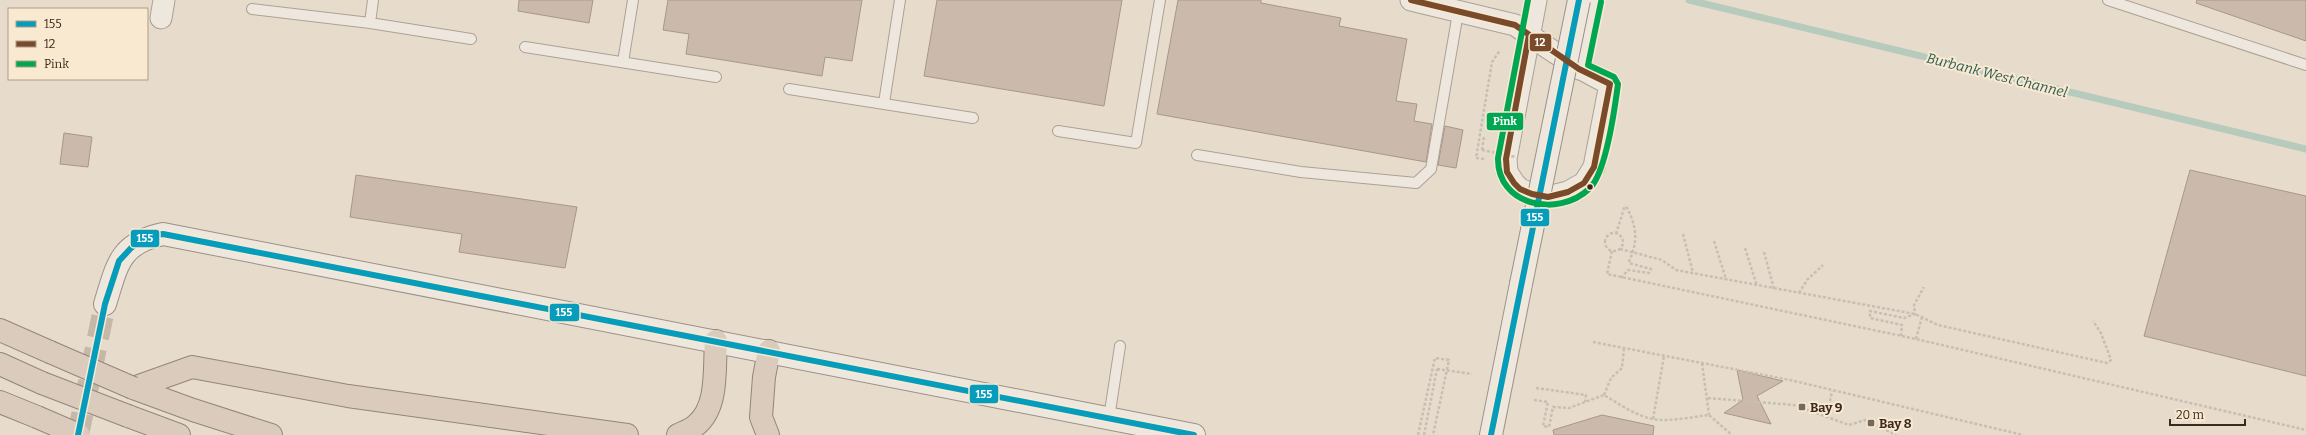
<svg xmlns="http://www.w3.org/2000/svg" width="2306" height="435" viewBox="0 0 2306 435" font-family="Bitter,serif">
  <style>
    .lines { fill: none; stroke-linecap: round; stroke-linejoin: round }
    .stream { stroke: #b7cbbd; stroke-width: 7 }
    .building { fill: #cbb9ac; stroke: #a7978b }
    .secondary-tunnel { stroke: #c5b8a9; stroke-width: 22; stroke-dasharray: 22 11; stroke-linecap: butt }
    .lane-casing { stroke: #aca195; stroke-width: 12 }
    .street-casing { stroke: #aca195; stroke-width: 23 }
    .secondary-casing { stroke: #9b9085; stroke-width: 24 }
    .highway-casing { stroke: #91867c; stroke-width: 24 }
    .path { stroke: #c7beb4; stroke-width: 2.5; stroke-dasharray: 3 2; stroke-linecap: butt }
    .lane { stroke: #eee7de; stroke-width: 10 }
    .street { stroke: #eee7de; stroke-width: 21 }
    .secondary { stroke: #eee7de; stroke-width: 22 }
    .highway { stroke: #dacbbc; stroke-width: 22 }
    .secondary-bridge-casing { stroke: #9b9085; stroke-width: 24; stroke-linecap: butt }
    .highway-bridge-casing { stroke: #91867c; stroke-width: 24; stroke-linecap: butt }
    .path-bridge { stroke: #c7beb4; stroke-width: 2.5; stroke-dasharray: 3 2; stroke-linecap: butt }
    .secondary-bridge { stroke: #eee7de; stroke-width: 22 }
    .highway-bridge { stroke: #dacbbc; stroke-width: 22 }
    .bus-1-casing { stroke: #f9e9d0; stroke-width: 9 }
    .bus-2-casing { stroke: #f9e9d0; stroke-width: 9 }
    .bus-3-casing { stroke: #f9e9d0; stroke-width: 9 }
    .bus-1 { stroke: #069cbc; stroke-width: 6 }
    .bus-2 { stroke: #7a4b2a; stroke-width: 6 }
    .bus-3 { stroke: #00a651; stroke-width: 6 }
    .bus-dot { fill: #3c281c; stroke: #f9e9d0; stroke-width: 1.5 }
    .poi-dot { fill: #78675a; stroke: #f9e9d0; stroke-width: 1.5 }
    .labels { text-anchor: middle; stroke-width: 4; stroke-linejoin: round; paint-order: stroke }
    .poi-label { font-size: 13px; font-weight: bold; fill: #3c281c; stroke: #f9e9d0; text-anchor: start }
    .water-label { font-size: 14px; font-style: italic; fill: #295d55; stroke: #f9e9d0 }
    .line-badge { stroke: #f9e9d0; stroke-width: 1.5 }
    .badge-label { font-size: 11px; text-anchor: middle; font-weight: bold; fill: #fff }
  </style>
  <rect width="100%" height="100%" fill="#e7dccc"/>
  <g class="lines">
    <path class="stream" d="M1689,0L2306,149"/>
  </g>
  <path class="building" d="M519,0H593L589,23L518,11Z
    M668,0H862L852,61L825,57L822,76L686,54L689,34L663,30Z
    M937,0H1122L1104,106L924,76Z
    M1178,0H1261V3L1341,18L1339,26L1407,39L1396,101L1417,104L1414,121L1432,124L1426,162L1157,114Z
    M2197,0H2306V41L2196,3Z
    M1445,126L1463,130L1456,168L1438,165Z
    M64,133L92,137L88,167L60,164Z
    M2190,170L2306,196V376L2144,336Z
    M356,175L577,207L565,268L459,252L462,234L350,217Z
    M1737,370L1783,381L1757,396L1771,424L1724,413L1743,400Z
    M1602,415L1654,426L1653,435H1554L1553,430Z"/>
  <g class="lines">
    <path class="secondary-tunnel" d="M78,435L105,304"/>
    <g class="lane-casing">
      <path id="lane" d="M2108,0L2306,65
        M252,9L370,23L373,0
        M370,23L471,39
        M525,47L716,77
        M623,62L633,0
        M789,89L973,118
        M884,103L900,0
        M1058,131L1136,143L1160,0
        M1197,155L1301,172L1416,183L1431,169L1458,13
        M1109,418L1120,346"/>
    </g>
    <g class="street-casing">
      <path id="street" d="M1411,0L1515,25C1546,47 1576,68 1610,84L1594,167L1584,183L1568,192L1548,197L1532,194L1520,189L1514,183L1507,172L1506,159L1536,0
        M161,18L164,0
        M1579,69L1593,0"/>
    </g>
    <g class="secondary-casing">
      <path id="secondary" d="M105,304C117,266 119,243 163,234L1194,435
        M1491,435L1521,284"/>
    </g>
    <g class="highway-casing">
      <path id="highway" d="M0,330L50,352
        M0,364L42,383
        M133,388L192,367L348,396L627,435
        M133,388L193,410L271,435
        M0,402L37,417
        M128,416L179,435
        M678,435C684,432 690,430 695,426C719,408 714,368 716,341
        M768,435L761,417L764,377L769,351"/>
    </g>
    <path class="path" d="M1482,150L1484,136
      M1484,159L1476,158L1492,62L1500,50
      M1605 242a9 9 0 1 1 18 0a9 9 0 1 1-18 0Z
      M1616,234L1625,205
      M1683,234L1693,273
      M1714,241L1725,276V280
      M1745,248L1757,286
      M1620,249L1662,260L1676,270L1915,314L1938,325L2107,363L2111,360L2101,333L2093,321
      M1612,251L1607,274L1916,339L2306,430
      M1764,252L1774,289
      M1621,278L1628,270L1649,273L1651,269L1629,263C1629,259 1632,256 1633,251C1638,235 1634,219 1625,205
      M1799,293L1807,280L1823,265
      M1901,336L1902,325L1870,318V311L1904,318L1915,314L1914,305L1924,287
      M1916,339L1922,317
      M1593,342L1790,380L2023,435
      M1702,363L1709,415
      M1536,388L1586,395L1585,402
      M1604,395L1611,378L1622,368L1624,348
      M1708,398L1794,405L1849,425L1865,420L1896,435
      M1534,400L1548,402L1543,426L1549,427L1553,407L1569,408L1604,395C1619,404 1635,415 1652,419C1670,422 1691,417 1709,415L1732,435
      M1827,416L1832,391
      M1653,419L1664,356
      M1418,435L1435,358L1449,360L1433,435
      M1424,435L1437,369"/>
    <use href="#lane" class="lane"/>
    <use href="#street" class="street"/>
    <use href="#secondary" class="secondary"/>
    <use href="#highway" class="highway"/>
    <g class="secondary-bridge-casing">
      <path id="secondary-bridge" d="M1521,284L1579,0"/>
    </g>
    <g class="highway-bridge-casing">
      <path id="highway-bridge" d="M50,352L133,388
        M42,383L128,416
        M37,417L79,435"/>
    </g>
    <path class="path-bridge" d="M1482,150L1516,157
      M1437,369L1472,374"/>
    <use href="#secondary-bridge" class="secondary-bridge"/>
    <use href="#highway-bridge" class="highway-bridge"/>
    <g class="bus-1-casing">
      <path id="bus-1" d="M78,435L105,304L119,261L131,248L147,237L163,234L1194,435
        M1491,435L1579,0"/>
    </g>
    <g class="bus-2-casing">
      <path id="bus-2" d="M1411,0L1515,25L1579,69L1610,84L1594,167L1584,183L1568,192L1548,197L1532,194L1520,189L1514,183L1507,172L1506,159L1529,35"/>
    </g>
    <g class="bus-3-casing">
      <path id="bus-3" d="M1528,0L1498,158C1497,206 1558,218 1589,189C1606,174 1615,107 1618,84L1614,77L1588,65L1601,2"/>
    </g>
    <use href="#bus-1" class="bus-1"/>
    <use href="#bus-2" class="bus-2"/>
    <use href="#bus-3" class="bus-3"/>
  </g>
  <circle class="bus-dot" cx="1590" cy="187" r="3.5"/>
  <g class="poi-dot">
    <rect x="1798" y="403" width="8" height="8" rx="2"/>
    <rect x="1867" y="419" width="8" height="8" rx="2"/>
  </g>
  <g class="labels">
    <g class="poi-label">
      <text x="1810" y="412">Bay 9</text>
      <text x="1879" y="428">Bay 8</text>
    </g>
    <g class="water-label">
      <text transform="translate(1997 75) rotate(14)" y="5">Burbank West Channel</text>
    </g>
  </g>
  <g class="line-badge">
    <rect x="1529" y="33" width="23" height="19" rx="4" fill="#7a4b2a"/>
    <rect x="1486" y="112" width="38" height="19" rx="4" fill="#00a651"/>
    <rect x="1520" y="208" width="30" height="19" rx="4" fill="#069cbc"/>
    <rect x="130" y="229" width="30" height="19" rx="4" fill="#069cbc"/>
    <rect x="549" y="303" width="31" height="19" rx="4" fill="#069cbc"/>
    <rect x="969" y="384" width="30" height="20" rx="4" fill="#069cbc"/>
  </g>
  <g class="badge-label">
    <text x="1540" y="46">12</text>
    <text x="1505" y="125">Pink</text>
    <text x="1535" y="221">155</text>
    <text x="145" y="242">155</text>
    <text x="564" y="316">155</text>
    <text x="984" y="398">155</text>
  </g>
  <rect x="8" y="8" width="140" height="72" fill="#f9e9d0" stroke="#ad9c88"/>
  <rect x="16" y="21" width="20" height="6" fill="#069cbc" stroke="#ad9c88"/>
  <text x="44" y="28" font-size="12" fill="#3c281c">155</text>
  <rect x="16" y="41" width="20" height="6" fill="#7a4b2a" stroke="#ad9c88"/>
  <text x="44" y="48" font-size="12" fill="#3c281c">12</text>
  <rect x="16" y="61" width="20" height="6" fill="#00a651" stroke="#ad9c88"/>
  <text x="44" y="68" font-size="12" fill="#3c281c">Pink</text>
  <path d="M2170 419v6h75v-6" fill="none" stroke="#3c281c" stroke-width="2"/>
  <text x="2176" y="419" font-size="12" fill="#3c281c" stroke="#f9e9d0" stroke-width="3" paint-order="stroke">20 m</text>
</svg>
